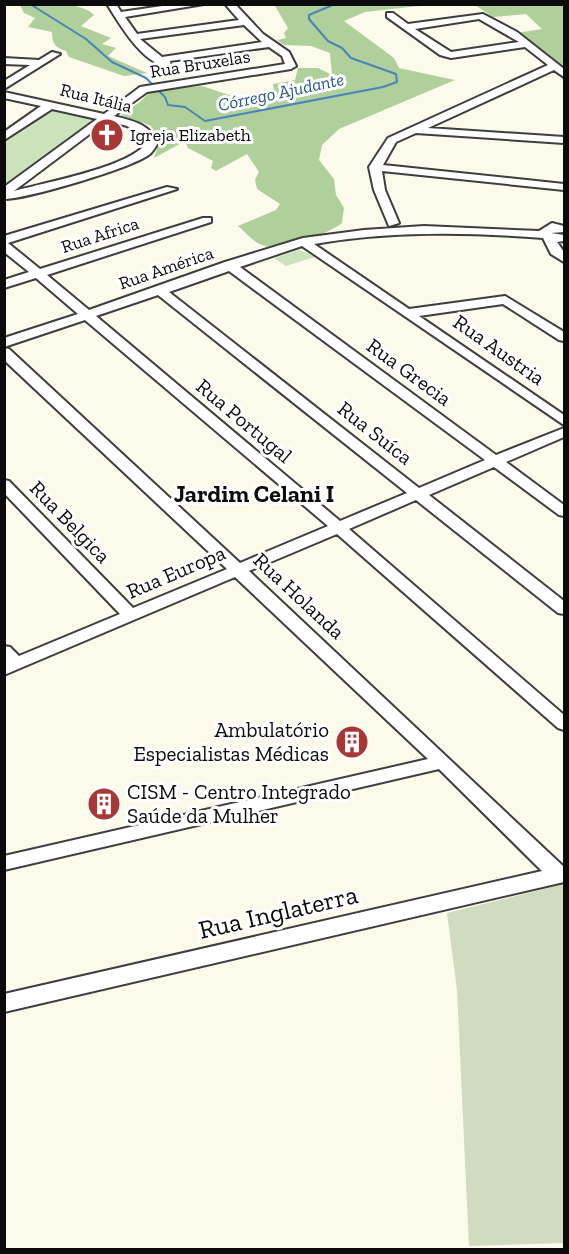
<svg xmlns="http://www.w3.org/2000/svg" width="569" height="1254" viewBox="0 0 569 1254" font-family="'Zilla Slab',serif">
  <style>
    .green { fill: #cce2ba }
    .forest { fill: #afd09b }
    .cemetery { fill: #d0dbc0 }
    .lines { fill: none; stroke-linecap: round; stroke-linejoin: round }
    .stream { stroke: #4784ba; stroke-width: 2 }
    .minor-casing { stroke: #3e3e3e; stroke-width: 4 }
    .minor { fill: #fff; fill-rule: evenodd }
    .labels { text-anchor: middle; stroke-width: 6; stroke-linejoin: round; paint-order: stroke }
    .far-street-label { font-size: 18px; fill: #0b0b0b; stroke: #fff }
    .far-water-label { font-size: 18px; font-style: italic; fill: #25588b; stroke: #fff }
    .far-poi-label { font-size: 18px; fill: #0b0b0b; stroke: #fff; text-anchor: start }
    .street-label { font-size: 21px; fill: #0b0b0b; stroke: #fff }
    .poi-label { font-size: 21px; fill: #0b0b0b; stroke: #fff; text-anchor: end }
    .quarter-label { font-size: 24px; font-weight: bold; fill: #0b0b0b; stroke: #fff }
    .near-street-label { font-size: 26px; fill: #0b0b0b; stroke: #fff }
  </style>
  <rect width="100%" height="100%" fill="#fcfaeb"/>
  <path class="green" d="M51,109L101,119L5,189L4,141Z
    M299,250L315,257L286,266L274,258Z"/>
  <path class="forest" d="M315,4L428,5L365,12L344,21L394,58L399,68L455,80L339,129L322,145L319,160L334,179L336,195L344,208L342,223C329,234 281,251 265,246C253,243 247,233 238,226L276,210L280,204L257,189L255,180L259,172L247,154L216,171L211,168L213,161L188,148L185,141L154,158L160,140L151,126L121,115L140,102L150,92L170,88L202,86L241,99L262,98L274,89L273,84L295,80L298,68H318L332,75L330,53L311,46L284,45L277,40L286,38L284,33L288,28L275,6Z
    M20,5C42,4 79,0 94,15L81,26L111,38L102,44L116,48L108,56L147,73L124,76L69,57L66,51C55,47 52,44 52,32L28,27L35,18L24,13Z
    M475,5H564V68L516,33L542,29L526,14L493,17Z"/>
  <path class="cemetery" d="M564,884V1243L469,1246L457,990L447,913Z"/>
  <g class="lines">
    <path class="stream" d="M30,4L86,39L112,62L146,78L165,97L168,105L185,107L205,121L383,87L397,82L396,74L351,58L342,48L328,41L309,19V15L335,4"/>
    <g class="minor-casing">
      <path id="minor" d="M107,4H116L121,12L176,4H204L125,17L137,34L239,20L225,4H235L263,34L289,52L296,66L291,69L147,92L114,116C134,121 149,124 158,143C156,146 153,151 150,154C133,168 26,199 4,199V187L97,119L52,109L4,140V132L41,106L4,98V92L104,114L140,87L285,64L282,56L269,47L170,61L171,66C145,69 119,23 107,4ZM244,25L262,42L162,57L140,39ZM107,121C124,125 140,127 147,143C127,168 47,182 14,191Z
        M387,13H393L408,24L483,14L517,32L564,69V77L554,70L428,128L564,137V143L416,133L396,142L383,165L564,184V190L382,171L385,190L399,223L389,226L374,190L369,167L388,138L548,65L525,47L451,58L440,55L387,17ZM479,19L519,42L451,52L415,29Z
        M52,52L60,54L4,89V81L30,65L4,64V58L39,60Z
        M167,187L177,189L8,243L40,269L203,218H211V222L47,275L89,310L225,262L303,238L364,230L424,226L539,231L552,223L564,226V232L551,233L564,235V241L557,242L564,252V262L551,254L543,238C466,232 390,231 314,244L409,309L505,296L564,332V341L559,340L503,304L419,316L564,415V425L302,246L240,267L496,455L564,428V437L506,462L564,505V516L559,515L494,467L429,495L564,601V614L558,613L416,500L349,529L564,715V730L558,728L337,534L249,571L564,867V882L4,1012V994L542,871L439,769L4,870V856L428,759L235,577L4,675V646L10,647L19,656L120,614L4,493V480L9,481L133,608L227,569L4,360V348L9,349L240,563L328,526L85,320L4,347V338L78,314L36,278L4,288V280L29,272L4,252V236ZM229,271L485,460L419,488L169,292ZM158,295L407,493L340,521L96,316Z"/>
    </g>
    <use href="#minor" class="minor"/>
  </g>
  <defs>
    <g id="church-disc" transform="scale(1.725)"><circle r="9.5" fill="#a73836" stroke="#fff"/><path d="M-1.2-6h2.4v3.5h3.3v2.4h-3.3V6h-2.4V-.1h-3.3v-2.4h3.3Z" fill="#fff"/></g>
    <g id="building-disc" transform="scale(1.725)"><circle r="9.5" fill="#a73836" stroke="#fff"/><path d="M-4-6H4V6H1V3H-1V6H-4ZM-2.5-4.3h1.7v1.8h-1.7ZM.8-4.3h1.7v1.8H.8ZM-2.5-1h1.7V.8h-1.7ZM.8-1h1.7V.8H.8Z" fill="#fff"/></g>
  </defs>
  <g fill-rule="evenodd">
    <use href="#church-disc" x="107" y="135"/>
    <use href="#building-disc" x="352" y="742"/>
    <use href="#building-disc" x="104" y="804"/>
  </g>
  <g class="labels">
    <g class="far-street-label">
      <text transform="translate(200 64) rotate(-9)" y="6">Rua Bruxelas</text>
      <text transform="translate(96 98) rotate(14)" y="6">Rua Itália</text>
      <text transform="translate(100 235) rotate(-18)" y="6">Rua Africa</text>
      <text transform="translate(166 268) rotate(-19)" y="6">Rua América</text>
    </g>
    <g class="far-water-label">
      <text transform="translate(281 92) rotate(-12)" y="6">Córrego Ajudante</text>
    </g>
    <g class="far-poi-label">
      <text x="130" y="141">Igreja Elizabeth</text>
    </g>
    <g class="street-label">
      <text transform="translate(499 350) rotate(35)" y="7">Rua Austria</text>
      <text transform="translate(409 372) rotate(36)" y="7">Rua Grecia</text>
      <text transform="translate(244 421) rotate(40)" y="7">Rua Portugal</text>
      <text transform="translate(375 433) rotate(38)" y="7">Rua Suíca</text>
      <text transform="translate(70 522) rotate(46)" y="7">Rua Belgica</text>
      <text transform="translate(176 572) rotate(-23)" y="7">Rua Europa</text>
      <text transform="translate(299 596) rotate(43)" y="7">Rua Holanda</text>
    </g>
    <g class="poi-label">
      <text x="329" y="737">Ambulatório<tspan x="329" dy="24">Especialistas Médicas</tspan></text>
      <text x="127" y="799" text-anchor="start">CISM - Centro Integrado<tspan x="127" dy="24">Saúde da Mulher</tspan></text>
    </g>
    <g class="quarter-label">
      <text x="254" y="502">Jardim Celani I</text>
    </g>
    <g class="near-street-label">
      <text transform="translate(278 912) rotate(-13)" y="9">Rua Inglaterra</text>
    </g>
  </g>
  <rect width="569" height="1254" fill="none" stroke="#0b0b0b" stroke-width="12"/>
</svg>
